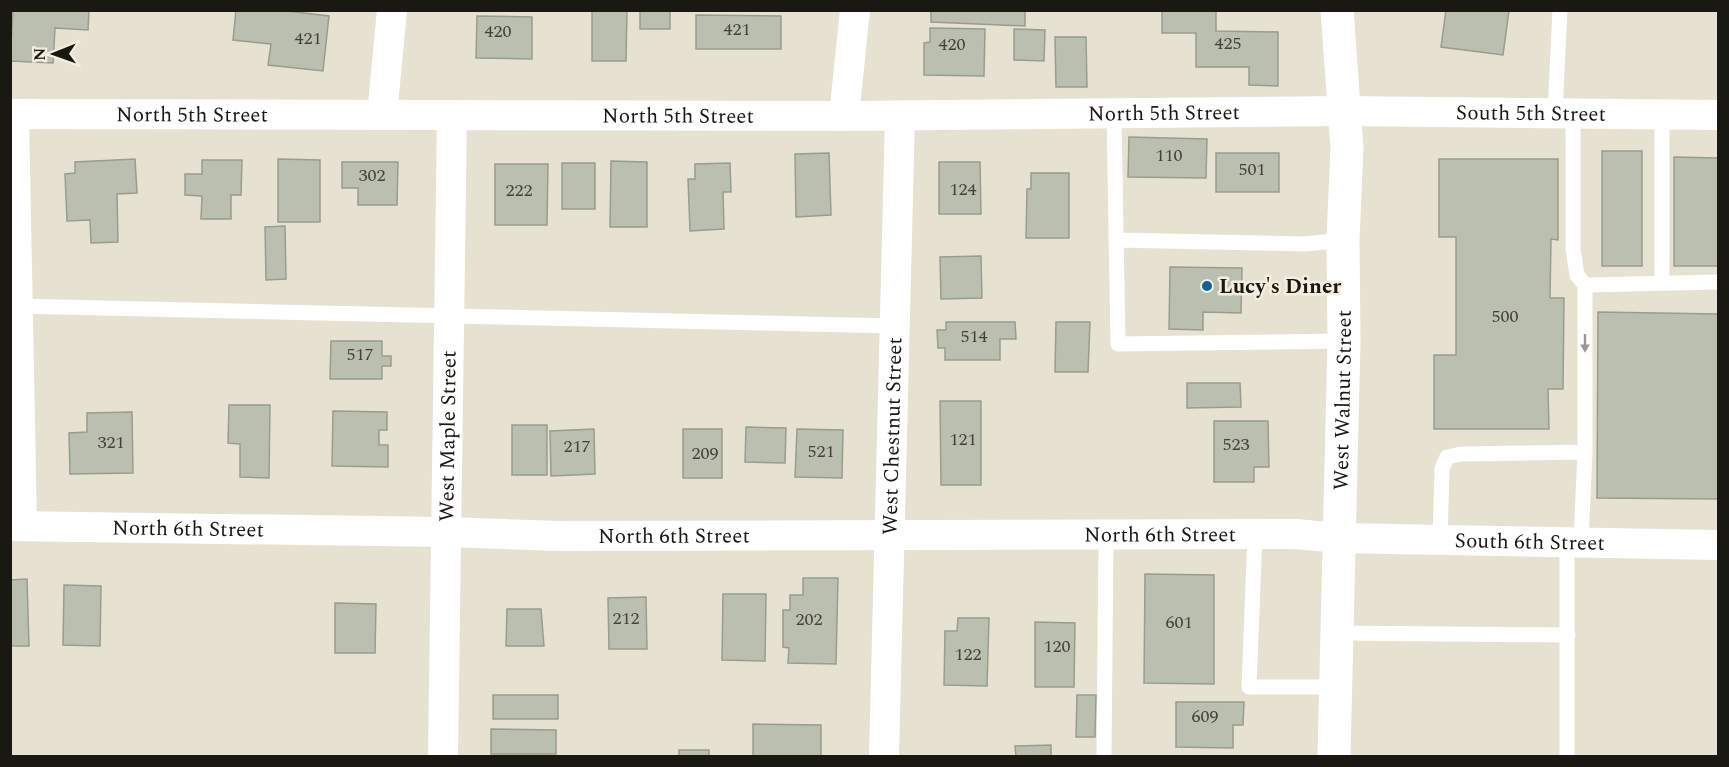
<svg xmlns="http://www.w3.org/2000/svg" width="1729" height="767" viewBox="0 0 1729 767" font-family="Spectral,serif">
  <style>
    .building { fill: #bbbfaf; stroke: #989d8e; stroke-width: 1.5 }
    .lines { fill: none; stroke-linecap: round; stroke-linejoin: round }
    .lane { stroke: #fff; stroke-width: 15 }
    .street { stroke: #fff; stroke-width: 30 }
    .secondary { stroke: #fff; stroke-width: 33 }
    .oneway { fill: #989795 }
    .poi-dot { fill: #0c6595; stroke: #f4eede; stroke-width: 2 }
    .labels { text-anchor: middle; stroke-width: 5; stroke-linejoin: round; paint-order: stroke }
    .number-label { font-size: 18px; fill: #42423a }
    .street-label { font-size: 21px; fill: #1a1813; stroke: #f4eede }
    .poi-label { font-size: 21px; font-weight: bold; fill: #1a1813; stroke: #f4eede; text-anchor: start }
  </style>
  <rect width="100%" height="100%" fill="#e7e1d1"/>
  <path class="building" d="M13,10H89L88,30L55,28L53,63L10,61Z
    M236,10H279L329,16L323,71L268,65L271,44L233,40Z
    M592,10H627L626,61H592Z
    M640,10H670V29H640Z
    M931,10H1025V26L931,22Z
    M1162,10H1216V31L1278,32V86L1249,85V67H1196V33H1162Z
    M1446,10H1509L1503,55L1441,47Z
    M696,15L781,16V49H696Z
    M477,16L532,17V59L476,58Z
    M930,28L985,29L984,76L924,75V43L930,42Z
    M1014,29L1045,30L1044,61L1014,60Z
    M1055,37H1086L1087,87H1056Z
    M1129,137L1207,139L1206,178L1128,177Z
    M1602,151H1642V266H1602Z
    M829,153L831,215L796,217L795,154Z
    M1216,153H1279V192H1216Z
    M1674,157L1718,158V266H1674Z
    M135,159L137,193L117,194L118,242L91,243L90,220L67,221L65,174L75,173V162Z
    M278,159L320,160V222H278Z
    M1439,159H1558V240L1551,239L1550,298H1564L1563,389H1548L1549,429H1434V355H1456V237H1439Z
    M202,160H242L241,195H231V219H201L202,196L185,195V174H202Z
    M611,161L647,162V227H610Z
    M342,162H398L397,205H358V188H342Z
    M939,162H980L981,214H939Z
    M562,163H595V209H562Z
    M730,163L731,192H723L724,229L690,231L688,179H695V164Z
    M495,164H548L547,225H495Z
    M1031,173H1069V238H1026L1027,189H1031Z
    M285,226L286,279L266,280L265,227Z
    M981,256L982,298L941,299L940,257Z
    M1170,267L1242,268L1241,313L1203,312V330L1169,329Z
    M1598,312L1718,314V499L1597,498Z
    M946,322H1015L1016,339H1000V360H945V348H938L937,330H946Z
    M1056,322H1090L1088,372H1055Z
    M331,341H382V356H391V366H382V379H330Z
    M1187,383H1240L1241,407L1187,408Z
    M940,401H981V485H941Z
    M229,405H270L269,478L240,477V444L228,443Z
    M333,411L387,412V430H379V445H388V467L332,466Z
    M132,412L133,473L70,474L69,433L87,432V413Z
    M1214,421H1268L1269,467H1254V482H1214Z
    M512,425H547V475H512Z
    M746,427L786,428L785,463L745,462Z
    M594,429L595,474L551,476L550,431Z
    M683,429H722V478H683Z
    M797,429L843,430L842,478L795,477Z
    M1145,574L1214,575V684L1144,683Z
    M803,578H838L836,664L788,663L789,648L783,647V610H790V595H803Z
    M27,579L29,646H10V580Z
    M64,585L101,586L100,646L63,645Z
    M723,594H766L765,661L722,660Z
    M646,597L647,649H609L608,598Z
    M335,603L376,604L375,653H335Z
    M507,609H541L544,646H506Z
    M958,618H989L987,686L944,685L945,631H957Z
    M1035,622L1075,623L1074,687H1035Z
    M493,695H558V719H493Z
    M1077,695H1096L1095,737H1076Z
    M1176,702H1244L1243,725H1233V748L1176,747Z
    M753,724L821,725V756H753Z
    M491,729L556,730V754H491Z
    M1051,745V756H1016L1015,746Z
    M679,750H709V756H679Z"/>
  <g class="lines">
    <path class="lane" d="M1555,113L1560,10
      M1114,114L1118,344L1344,341
      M1573,114V249L1577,275L1585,285L1718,282
      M1662,114V283
      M1117,240L1305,244L1343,240
      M1585,285V452
      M13,306L894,326
      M1255,534L1249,687H1336
      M1440,540L1442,469L1447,457L1461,454L1585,452L1581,542
      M1567,542V756
      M1337,633L1568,635
      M1104,756L1106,535"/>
    <g class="street">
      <path id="s1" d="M10,114L844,116L1344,111L1718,115"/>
      <path d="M14,114L22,526"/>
      <path d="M382,115L392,10"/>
      <path d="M844,116L855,10"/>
      <path id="s2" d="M10,526L446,532L559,536L1296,534L1339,538L1718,545"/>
      <path id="s3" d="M443,756L452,115"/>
      <path id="s4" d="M884,756L900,116"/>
    </g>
    <path class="secondary" id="s5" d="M1334,756L1344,341L1343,240L1347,148L1337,10"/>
  </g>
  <defs><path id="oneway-solid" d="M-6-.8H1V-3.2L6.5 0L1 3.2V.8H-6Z" transform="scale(1.5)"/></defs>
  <use class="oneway" href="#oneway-solid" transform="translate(1585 343) rotate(90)"/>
  <circle class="poi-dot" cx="1207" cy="286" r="6"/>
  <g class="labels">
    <g class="number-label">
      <text x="737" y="35">421</text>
      <text x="498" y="37">420</text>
      <text x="308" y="44">421</text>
      <text x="1228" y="49">425</text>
      <text x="952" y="50">420</text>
      <text x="1169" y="161">110</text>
      <text x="1252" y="175">501</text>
      <text x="372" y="181">302</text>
      <text x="963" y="195">124</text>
      <text x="519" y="196">222</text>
      <text x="1505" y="322">500</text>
      <text x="974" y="342">514</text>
      <text x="360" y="360">517</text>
      <text x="963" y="445">121</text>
      <text x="111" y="448">321</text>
      <text x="1236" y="450">523</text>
      <text x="577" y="452">217</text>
      <text x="821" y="457">521</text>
      <text x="705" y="459">209</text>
      <text x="626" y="624">212</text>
      <text x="809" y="625">202</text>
      <text x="1179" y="628">601</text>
      <text x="1057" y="652">120</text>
      <text x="968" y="660">122</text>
      <text x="1205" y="722">609</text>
    </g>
    <g class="street-label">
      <text dy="7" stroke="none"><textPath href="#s1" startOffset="1154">North 5th Street</textPath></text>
      <text dy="7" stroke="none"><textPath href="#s1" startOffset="1521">South 5th Street</textPath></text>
      <text dy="7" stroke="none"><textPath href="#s1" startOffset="182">North 5th Street</textPath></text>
      <text dy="7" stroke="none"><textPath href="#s1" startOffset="668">North 5th Street</textPath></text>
      <text dy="7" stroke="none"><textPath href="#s5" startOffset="356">West Walnut Street</textPath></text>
      <text dy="7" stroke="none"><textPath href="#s3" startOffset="320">West Maple Street</textPath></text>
      <text dy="7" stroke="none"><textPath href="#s4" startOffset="320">West Chestnut Street</textPath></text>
      <text dy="7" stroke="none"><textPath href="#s2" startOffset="178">North 6th Street</textPath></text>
      <text dy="7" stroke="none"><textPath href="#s2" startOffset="1150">North 6th Street</textPath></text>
      <text dy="7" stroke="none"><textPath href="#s2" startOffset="664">North 6th Street</textPath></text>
      <text dy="7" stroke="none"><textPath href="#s2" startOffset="1520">South 6th Street</textPath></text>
    </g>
    <g class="poi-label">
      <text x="1219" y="293">Lucy's Diner</text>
    </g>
  </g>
  <rect width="1729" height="767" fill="none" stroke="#1a1813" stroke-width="24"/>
  <g transform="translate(54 54) rotate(269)" stroke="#f4eede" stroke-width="4.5" paint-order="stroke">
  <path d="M0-4.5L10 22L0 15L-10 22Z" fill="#1a1813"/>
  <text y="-9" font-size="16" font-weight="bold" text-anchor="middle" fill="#1a1813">N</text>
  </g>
</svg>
